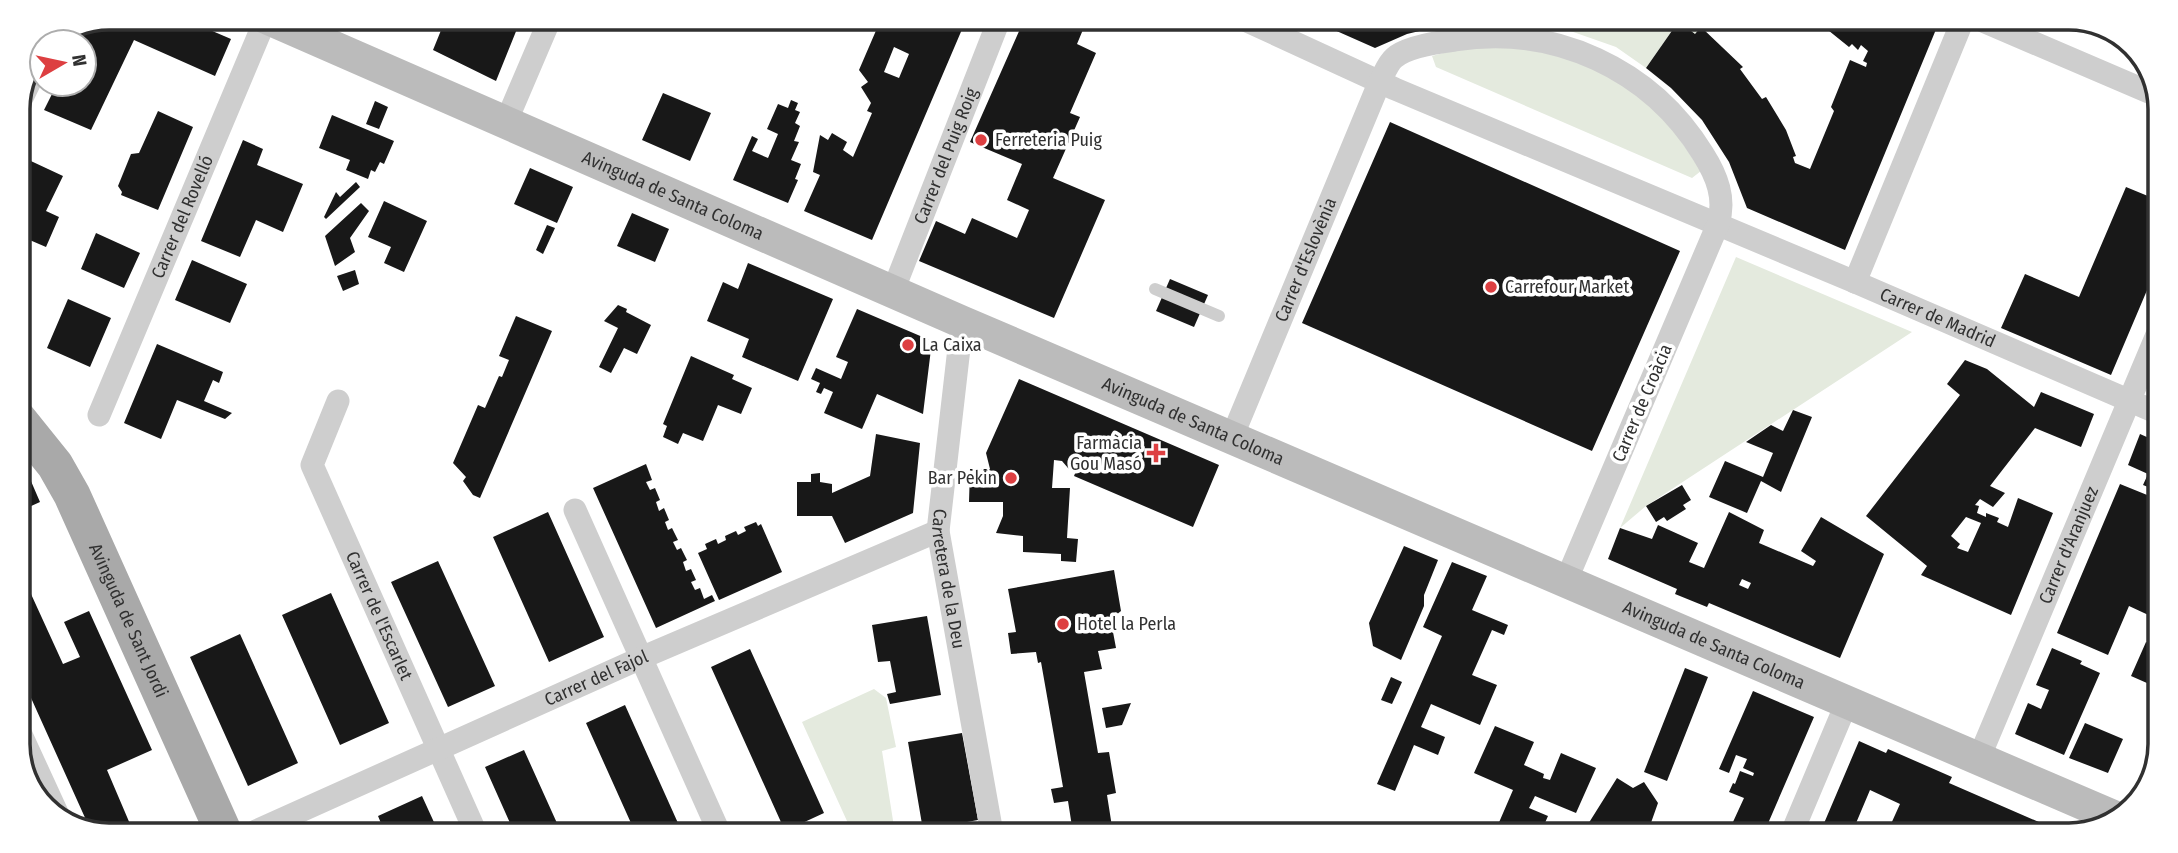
<svg xmlns="http://www.w3.org/2000/svg" width="2178" height="853" viewBox="0 0 2178 853" font-family="'Fira Sans Condensed',sans-serif">
  <style>
    .green { fill: #e4eade }
    .building { fill: #181818; fill-rule: evenodd }
    .lines { fill: none; stroke-linecap: round; stroke-linejoin: round }
    .lane { stroke: #cecece; stroke-width: 12 }
    .street { stroke: #cecece; stroke-width: 23 }
    .secondary { stroke: #bbb; stroke-width: 33 }
    .primary { stroke: #a9a9a9; stroke-width: 37 }
    .poi-dot { fill: #dd3f41; stroke: #fff; stroke-width: 2.5 }
    .labels { text-anchor: middle; stroke-width: 7; stroke-linejoin: round; paint-order: stroke }
    .poi-label { font-size: 18px; fill: #313131; stroke: #fff; text-anchor: start }
    .street-label { font-size: 18px; fill: #313131; stroke: #fff }
    .rim { fill: none; stroke: #313131; stroke-width: 3.5 }
  </style>
  <rect width="100%" height="100%" fill="#fff"/>
  <path class="green" d="M1561,21L1706,22L1695,34L1682,24L1680,27L1676,25L1646,68L1616,47L1559,27Z
    M1491,47L1517,48L1562,56L1609,75L1665,117L1701,171L1692,178L1436,67L1432,56L1458,49Z
    M1736,257L1912,332L1646,506L1620,528Z
    M874,689L886,698L896,747L882,751L895,833L852,832L802,722Z"/>
  <path class="building" d="M109,18H182L231,39L215,76L134,40L91,130L44,110L57,84H84V42H73L78,30Z
    M446,18L521,19L496,81L433,50Z
    M881,19L966,20L872,240L804,211L820,175L813,172L820,135L828,140L832,133L847,142L843,150L853,157L872,113L867,111L871,103L861,87L868,82L859,70ZM894,47L909,54L899,78L884,72Z
    M1024,20H1087L1077,44L1096,53L1070,113L1080,117L1053,178L1105,200L1054,318L919,261L936,221L965,234L972,218L1017,238L1029,210L1007,200L1022,164L970,142Z
    M1314,21H1457V22L1407,34L1375,48Z
    M1531,21H1561L1559,27Z
    M1818,22H1925L1937,27L1845,250L1747,208L1729,162L1702,120L1671,88L1646,68L1676,25L1680,27L1682,24L1695,34L1701,27L1743,67L1740,69L1762,99L1766,97L1786,130L1796,156L1793,157L1795,163L1810,169L1834,111L1831,107L1850,60L1866,67L1867,63L1863,61L1868,51L1861,45L1858,50L1852,44L1849,47Z
    M2067,22H2098L2093,34Z
    M2108,29L2141,53V54L2104,38Z
    M663,93L711,113L690,161L642,140Z
    M791,100L798,103L795,110L800,112L795,123L800,126L794,141L799,142L791,160L801,164L795,179L798,180L788,203L733,180L752,136L758,139L752,151L768,158L778,134L767,129L778,104L788,108Z
    M375,101L388,107L379,129L366,124Z
    M158,111L193,127L158,210L121,195L122,192L118,186L131,154L139,153Z
    M332,115L394,141L384,164L380,162L375,172L371,170L368,179L346,170L350,160L319,148Z
    M1390,122L1680,251L1592,451L1302,323Z
    M243,140L263,149L257,165L303,184L283,232L256,220L240,257L201,241Z
    M18,155L63,176L46,211L59,217L46,247L18,235Z
    M530,168L573,187L557,223L514,204Z
    M356,182L360,187L326,219L324,217L336,192L340,197Z
    M2126,187L2160,201L2159,262L2111,375L2001,328L2025,274L2079,297Z
    M384,201L427,221L404,272L384,263L391,247L368,237Z
    M361,203L369,211L350,238L355,252L335,266L325,236Z
    M632,213L669,229L655,262L617,246Z
    M547,225L555,228L543,254L536,250Z
    M96,233L140,253L124,288L81,269Z
    M192,260L247,284L230,323L175,300Z
    M748,263L833,299L798,381L742,357L749,339L707,321L723,282L738,289Z
    M355,270L359,284L343,291L337,276Z
    M1170,279L1208,295L1194,327L1156,311Z
    M68,299L111,318L90,367L47,348Z
    M618,305L627,309L626,312L651,325L637,354L624,348L611,373L599,367L618,328L604,321Z
    M857,309L932,341L923,414L877,394L862,429L824,413L833,392L824,388L821,394L816,392L820,383L811,379L816,368L841,379L848,362L836,357Z
    M516,316L552,331L480,498L473,495L463,481L466,477L453,463L478,405L485,408L499,376L502,377L509,360L499,356Z
    M157,344L223,372L219,383L213,380L204,401L232,413L225,419L177,400L161,439L124,423Z
    M691,356L734,375L732,379L752,388L741,414L718,405L703,441L683,433L678,444L663,437L667,426L663,424Z
    M1965,360L1987,369L2034,407L2041,392L2094,414L2081,447L2035,428L1990,486L2005,493L1993,507L1980,499L1975,505L1979,506L1977,513L1986,517V513L1999,518L1997,522L2008,527L2018,498L2053,513L2011,615L1921,575L1927,566L1866,516L1960,395L1947,384ZM1966,517L1981,523L1968,552L1957,548L1960,544L1951,536Z
    M1019,379L1219,465L1193,527L1074,476L1076,471L1068,468L1062,461L1054,460L1052,488H1070L1067,538L1078,539L1076,562L1061,561V554L1023,552V536L996,533L1003,516V502H969L970,469H990L986,453Z
    M1793,410L1812,417L1781,492L1761,481L1747,513L1709,497L1725,461L1763,477L1773,453L1746,442L1771,425L1783,431Z
    M876,434L920,443L913,513L845,543L832,516H797V482H811V474L820,473V482L832,484V493L870,476Z
    M2140,434L2158,442V491L2143,485L2148,474L2128,465Z
    M18,457L24,465L40,502L18,512Z
    M646,464L652,480L646,482L650,490L655,488L660,500L656,502L659,511L664,508L669,520L665,522L668,530L672,528L678,540L673,542L677,550L681,548L687,560L683,562L686,571L691,569L696,580L691,582L695,590L700,588L704,599L712,595L715,601L656,628L593,488Z
    M2120,484L2157,499V507L2147,532L2153,536L2157,526V619L2129,606L2108,655L2057,633Z
    M1682,485L1691,500L1683,505L1686,509L1667,521L1664,517L1656,522L1646,506Z
    M548,512L604,637L549,662L493,537Z
    M1729,512L1764,530L1759,543L1813,566L1816,561L1801,551L1821,517L1884,554L1840,658L1709,603L1707,607L1675,594L1677,589L1608,559L1620,528L1652,539L1658,525L1698,543L1689,562L1704,568ZM1742,579L1751,583L1748,589L1739,585Z
    M756,522L758,526L761,524L782,572L719,600L698,553L707,549L705,544L716,539L718,544L726,540L725,536L736,531L738,535L746,531L744,527Z
    M1404,546L1438,560L1424,595V606L1401,660L1373,646L1369,623Z
    M438,561L495,686L448,707L391,582Z
    M1452,562L1487,576L1472,610L1508,625L1504,635L1492,630L1472,675L1497,685L1480,725L1431,704L1421,727L1445,737L1438,755L1414,745L1395,791L1377,784L1442,636L1423,627Z
    M1114,570L1121,611L1116,615L1110,616L1116,648L1098,651L1102,669L1084,672L1098,753L1109,752L1116,793L1107,795L1113,833H1073L1068,801L1054,803L1051,789L1063,787L1041,662L1038,663L1036,652L1011,654L1008,633L1016,632L1008,589Z
    M331,593L389,723L340,745L282,615Z
    M31,594L63,664L80,657L64,622L89,611L152,750L107,770L133,831H91L18,669V600Z
    M927,616L941,695L890,704L887,694L896,692L890,661L878,662L872,625Z
    M240,634L298,763L248,786L190,657Z
    M2146,642L2156,647V687L2131,676Z
    M2052,648L2082,661L2080,664L2100,673L2064,755L2015,734L2028,703L2041,709L2049,690L2036,685Z
    M750,649L824,813L785,831L711,667Z
    M1685,668L1708,677L1667,781L1644,772Z
    M1391,677L1402,682L1392,704L1381,700Z
    M1753,691L1814,717L1763,835H1727L1744,798L1729,792L1733,783L1735,784L1740,771L1753,776L1754,773L1743,768L1747,759L1736,755L1729,773L1719,769Z
    M1131,703L1122,725L1106,728L1102,708Z
    M625,705L682,832H635L586,723Z
    M2085,723L2123,739L2108,773L2069,758Z
    M1495,726L1534,742L1524,765L1544,774L1543,778L1550,780L1561,753L1596,768L1576,813L1535,796L1529,808L1548,816L1540,834H1494L1513,790L1474,773Z
    M962,733L978,820L923,830L908,742Z
    M1859,741L1886,753L1888,749L1952,777L1949,783L2064,833L2063,835H1910L1894,828L1891,835H1886L1900,804L1870,790L1851,835H1839L1822,828Z
    M524,750L561,832H514L485,767Z
    M2156,762V774L2146,787H2145Z
    M1617,778L1633,788L1644,782L1658,803L1647,834H1578L1580,828L1585,829Z
    M422,796L438,831H390L388,825L383,828L378,816Z"/>
  <g class="lines">
    <path class="lane" d="M1155,289L1219,316"/>
    <g class="street">
      <path id="s1" d="M1245,20L1395,89L1855,282L2158,413"/>
      <path d="M1985,22L2158,96"/>
      <path d="M18,106L42,57"/>
      <path d="M506,122L550,19"/>
      <path d="M1855,282L1962,22"/>
      <path id="s2" d="M893,291L999,20"/>
      <path id="s3" d="M962,322L938,531L992,833"/>
      <path id="s4" d="M338,401L312,465L475,831"/>
      <path id="s5" d="M99,415L266,18"/>
      <path id="s6" d="M1232,437L1380,81C1384,74 1388,63 1394,58C1406,47 1439,42 1455,40C1554,24 1651,69 1703,154C1717,176 1726,199 1718,224L1566,581"/>
      <path d="M575,510L719,832"/>
      <path d="M18,728L58,815"/>
      <path id="s7" d="M1979,758L2159,330"/>
      <path id="s8" d="M256,831L641,658L938,531"/>
      <path d="M1791,835L1847,702"/>
    </g>
    <path class="secondary" id="s9" d="M267,18L962,322L2119,819"/>
    <path class="primary" id="s10" d="M18,419L55,465L72,495L223,831"/>
  </g>
  <g class="poi-dot">
    <circle cx="981" cy="140" r="7"/>
    <circle cx="1491" cy="287" r="7"/>
    <circle cx="908" cy="345" r="7"/>
    <path d="M1152.5 442.5h7v7h7v7h-7v7h-7v-7h-7v-7h7z"/>
    <circle cx="1011" cy="478" r="7"/>
    <circle cx="1063" cy="624" r="7"/>
  </g>
  <g class="labels">
    <g class="poi-label">
      <text x="995" y="146">Ferreteria Puig</text>
      <text x="1505" y="293">Carrefour Market</text>
      <text x="922" y="351">La Caixa</text>
      <text x="1142" y="449" text-anchor="end">Farmàcia<tspan x="1142" dy="21">Gou Masó</tspan></text>
      <text x="997" y="484" text-anchor="end">Bar Pekin</text>
      <text x="1077" y="630">Hotel la Perla</text>
    </g>
    <g class="street-label">
      <text dy="6" stroke="none"><textPath href="#s2" startOffset="145">Carrer del Puig Roig</textPath></text>
      <text dy="6" stroke="none"><textPath href="#s9" startOffset="443">Avinguda de Santa Coloma</textPath></text>
      <text dy="6" stroke="none"><textPath href="#s5" startOffset="215">Carrer del Rovelló</textPath></text>
      <text dy="6" stroke="none"><textPath href="#s6" startOffset="192">Carrer d'Eslovènia</textPath></text>
      <text dy="6" stroke="none"><textPath href="#s1" startOffset="754">Carrer de Madrid</textPath></text>
      <text transform="translate(1642 403) rotate(-67)" y="6">Carrer de Croàcia</text>
      <text dy="6" stroke="none"><textPath href="#s9" startOffset="1010">Avinguda de Santa Coloma</textPath></text>
      <text dy="6" stroke="none"><textPath href="#s7" startOffset="231">Carrer d'Aranjuez</textPath></text>
      <text dy="6" stroke="none"><textPath href="#s3" startOffset="259">Carretera de la Deu</textPath></text>
      <text dy="6" stroke="none"><textPath href="#s4" startOffset="234">Carrer de l'Escarlet</textPath></text>
      <text dy="6" stroke="none"><textPath href="#s10" startOffset="231">Avinguda de Sant Jordi</textPath></text>
      <text dy="6" stroke="none"><textPath href="#s9" startOffset="1577">Avinguda de Santa Coloma</textPath></text>
      <text dy="6" stroke="none"><textPath href="#s8" startOffset="373">Carrer del Fajol</textPath></text>
    </g>
  </g>
  <path d="M0 0H2178V853H0ZM109 30H2069A79 79 0 0 1 2148 109V744A79 79 0 0 1 2069 823H109A79 79 0 0 1 30 744V109A79 79 0 0 1 109 30Z" fill="#fff" fill-rule="evenodd"/>
  <path class="rim" d="M109 30H2069A79 79 0 0 1 2148 109V744A79 79 0 0 1 2069 823H109A79 79 0 0 1 30 744V109A79 79 0 0 1 109 30Z"/>
  <g transform="translate(63 63) rotate(81)"><circle r="33" fill="#ffffff" stroke="#adadad" stroke-width="2"/>
  <path d="M0-5L12 26L0 18L-12 26Z" fill="#dd3f41"/>
  <text y="-10" font-size="19" font-weight="bold" text-anchor="middle" fill="#313131">N</text>
  </g>
</svg>
